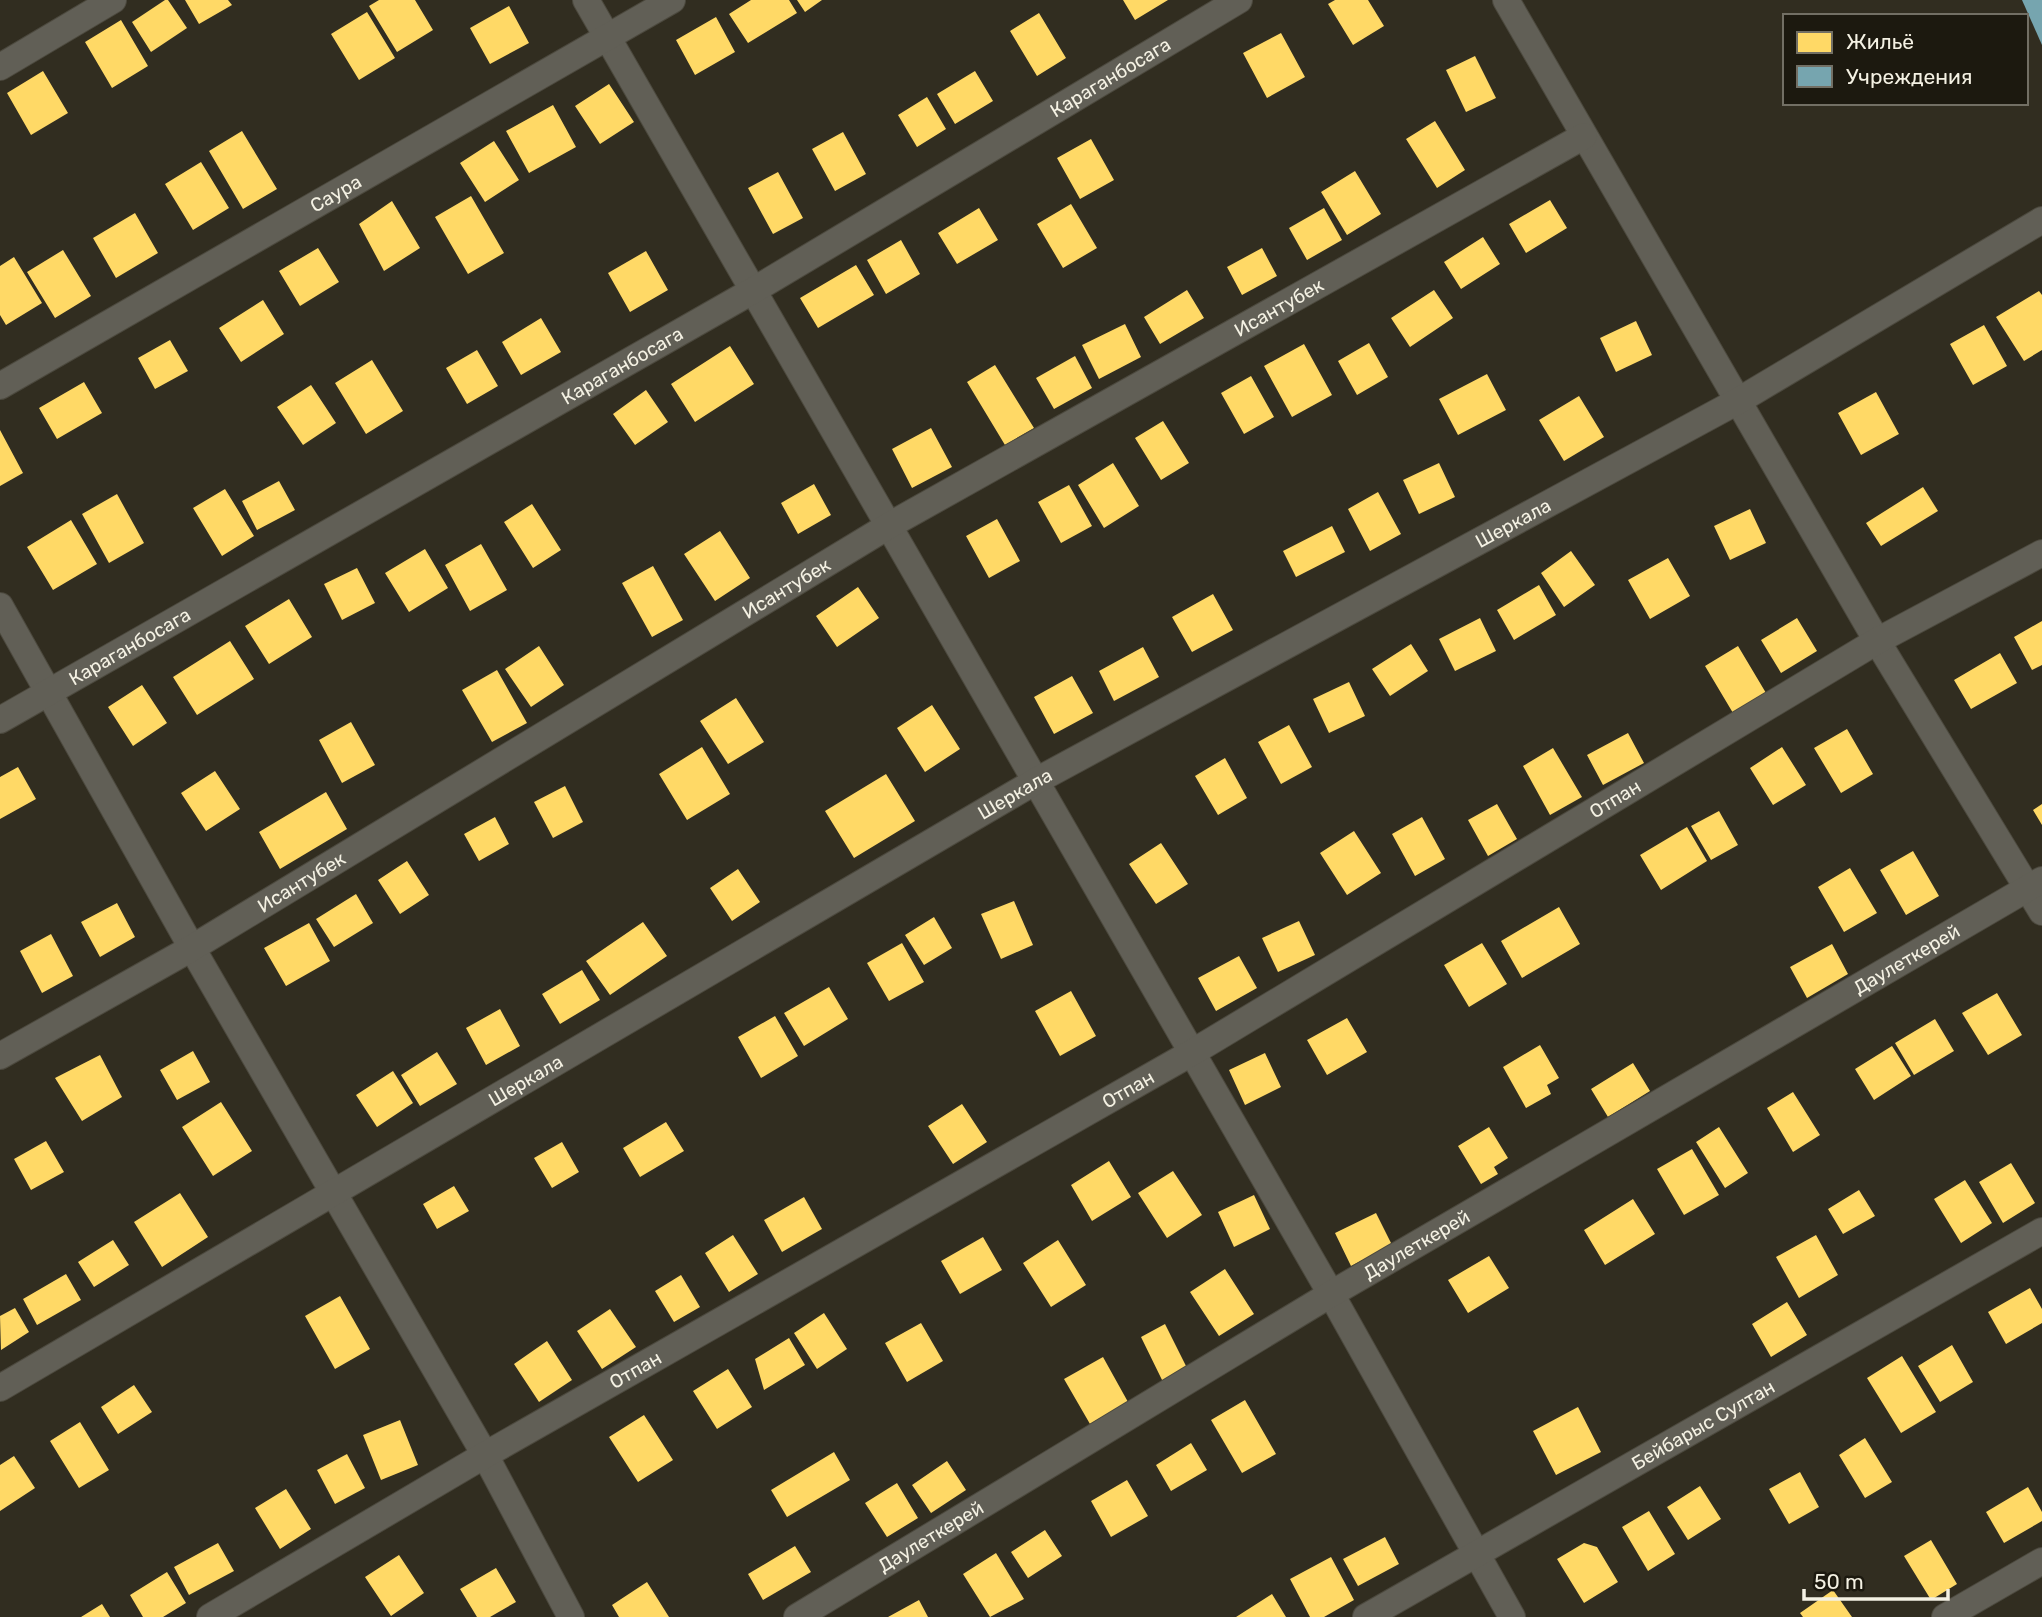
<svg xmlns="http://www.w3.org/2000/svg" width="2042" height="1617" viewBox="0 0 2042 1617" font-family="Rubik,sans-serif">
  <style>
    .homes { fill: #ffd966 }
    .public { fill: #76a5af }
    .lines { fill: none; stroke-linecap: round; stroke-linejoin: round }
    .minor-casing { stroke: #4c493e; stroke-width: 28 }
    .minor { stroke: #615f56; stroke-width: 26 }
    .labels { text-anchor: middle; stroke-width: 7; stroke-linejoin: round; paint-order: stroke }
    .street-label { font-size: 19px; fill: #f4f1e3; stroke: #1c190f }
  </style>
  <rect width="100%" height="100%" fill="#312d20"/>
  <path class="homes" d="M165,0H168L187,28L151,52L132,22Z
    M185,0H228L232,5L199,24Z
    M379,0H415L433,30L397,52L369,6Z
    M751,0H789L797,13L748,43L729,14Z
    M797,0H822L805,12Z
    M1123,0H1168L1135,20Z
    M1335,0H1368L1384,26L1353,45L1328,4Z
    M509,6L529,43L490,64L470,28Z
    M367,12L395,58L359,80L331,34Z
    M1039,13L1066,58L1037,76L1010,31Z
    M716,17L735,52L695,75L676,40Z
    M121,20L148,66L112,88L85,42Z
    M1281,33L1305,77L1267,98L1243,53Z
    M1475,56L1496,98L1466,112L1446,70Z
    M43,71L68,113L31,135L7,93Z
    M975,71L993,101L955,124L937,94Z
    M609,84L634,122L600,144L575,106Z
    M927,97L946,129L917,147L898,115Z
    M553,105L576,147L529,173L506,131Z
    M1435,121L1465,170L1437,188L1406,139Z
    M242,131L277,189L243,209L209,151Z
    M843,132L866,174L835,191L812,149Z
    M1091,139L1114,180L1080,199L1057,158Z
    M494,141L519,180L485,202L460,163Z
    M201,162L229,208L193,230L165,184Z
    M1355,171L1381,214L1347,235L1321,192Z
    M778,172L803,218L773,234L748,188Z
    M471,196L504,253L468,274L435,217Z
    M1550,200L1567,228L1526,253L1509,224Z
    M392,201L420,248L384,271L359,224Z
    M1071,204L1097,248L1063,268L1037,224Z
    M979,208L998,240L957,264L938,233Z
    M1324,208L1342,240L1307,260L1289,228Z
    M135,213L158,253L116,278L93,238Z
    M1483,237L1500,264L1461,289L1444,262Z
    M901,240L920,274L886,294L867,260Z
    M318,248L339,282L300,306L279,271Z
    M1262,248L1277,276L1242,295L1227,267Z
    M63,250L91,296L55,318L27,272Z
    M646,251L668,290L630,312L608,273Z
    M14,257L42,303L6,325L0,315V266Z
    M856,265L874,295L818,328L800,298Z
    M1187,290L1204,318L1160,344L1144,317Z
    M1434,290L1453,318L1410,347L1391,318Z
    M2039,291L2042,295V350L2024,361L1996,317Z
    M263,300L284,334L241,362L219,328Z
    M541,318L561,352L521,375L502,342Z
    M1636,321L1652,355L1616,372L1600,338Z
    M1125,324L1141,357L1099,379L1082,345Z
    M1984,325L2007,366L1973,385L1950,344Z
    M170,340L188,371L155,389L138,358Z
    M1369,343L1388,377L1357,395L1338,361Z
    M1304,344L1332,395L1292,417L1264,366Z
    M730,346L754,384L695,422L671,384Z
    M477,350L498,386L467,404L446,368Z
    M1075,356L1092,388L1054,409L1036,378Z
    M372,360L403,411L366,434L335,383Z
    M995,365L1034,428L1005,445L967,382Z
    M1487,374L1506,410L1458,435L1439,399Z
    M1251,376L1274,417L1244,434L1221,393Z
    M84,382L102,413L57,439L39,408Z
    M311,385L336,423L303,445L277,407Z
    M646,390L668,422L635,445L613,414Z
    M1876,392L1899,434L1861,455L1838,413Z
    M1579,396L1604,437L1564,461L1539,420Z
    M1163,421L1189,463L1161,480L1135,438Z
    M931,428L952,467L912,488L892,449Z
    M0,430L23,473L0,486Z
    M1113,463L1139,506L1104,528L1078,485Z
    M1439,463L1455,497L1419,514L1403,480Z
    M279,481L295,510L257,530L242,501Z
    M814,484L831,515L798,534L781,503Z
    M1069,485L1092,526L1061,543L1038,502Z
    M1923,487L1938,511L1881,546L1866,523Z
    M225,489L254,536L222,556L193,508Z
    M1378,492L1401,534L1370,551L1348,509Z
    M117,494L144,543L109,563L82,514Z
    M532,504L561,550L533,568L504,522Z
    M1750,509L1766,543L1730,560L1714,526Z
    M997,519L1020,561L989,578L966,536Z
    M71,520L97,564L53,590L27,547Z
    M1332,526L1345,552L1296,577L1283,551Z
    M720,531L750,578L715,601L684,554Z
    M481,544L507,590L470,611L445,565Z
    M425,549L448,588L409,612L385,573Z
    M1571,551L1595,585L1564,607L1541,573Z
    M1668,558L1690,596L1650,619L1628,580Z
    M653,566L683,620L652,637L622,583Z
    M357,568L375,603L342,620L324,584Z
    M1539,585L1556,615L1514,640L1497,610Z
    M858,587L879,618L837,647L816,616Z
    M1213,594L1233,630L1192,652L1172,617Z
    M289,599L312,637L269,664L245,626Z
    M1480,618L1496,651L1455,671L1439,639Z
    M1797,618L1817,651L1781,673L1761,640Z
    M2042,621V665L2032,670L2014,637Z
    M230,641L254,679L197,715L173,677Z
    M1411,644L1428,671L1390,696L1372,669Z
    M539,646L564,685L531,707L505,669Z
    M1738,646L1766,693L1733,713L1705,666Z
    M1143,647L1159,677L1114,701L1099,671Z
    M2000,653L2017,683L1971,709L1954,680Z
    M497,670L527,723L492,742L462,690Z
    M1072,676L1093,713L1054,734L1034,697Z
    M1349,682L1365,716L1329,733L1313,699Z
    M142,685L167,723L133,746L108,707Z
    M736,698L764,742L728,764L700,721Z
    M932,705L960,749L925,772L897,728Z
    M351,722L375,765L342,783L319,740Z
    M1289,725L1312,767L1281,784L1258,742Z
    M1847,729L1873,774L1841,793L1814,748Z
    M1628,733L1644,763L1603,785L1587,755Z
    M702,747L730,794L687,820L659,774Z
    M1782,747L1806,785L1773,805L1750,768Z
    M1553,748L1582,797L1550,815L1523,766Z
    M1225,758L1247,798L1218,815L1195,776Z
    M18,767L36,799L0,819V777Z
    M215,771L240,809L206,831L181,793Z
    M886,774L915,821L854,858L825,811Z
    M565,786L583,822L553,838L534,802Z
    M326,792L347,829L280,869L259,832Z
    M1497,804L1517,839L1488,856L1468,820Z
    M2042,804V825L2033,810Z
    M1719,811L1738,845L1711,860L1691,826Z
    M495,817L509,844L479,861L464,834Z
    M1422,817L1445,859L1415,876L1392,834Z
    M1687,827L1707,861L1661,890L1640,855Z
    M1354,831L1381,873L1347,895L1320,853Z
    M1161,843L1188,884L1156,904L1129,864Z
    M1913,851L1939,896L1906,915L1880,870Z
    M407,861L429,895L400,914L378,880Z
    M1850,868L1877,913L1844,932L1818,887Z
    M738,869L760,902L732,921L710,888Z
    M356,894L373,923L334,947L316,919Z
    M1014,901L1033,945L1001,959L981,914Z
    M117,903L135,937L100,957L81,922Z
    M1559,907L1580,944L1522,978L1501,941Z
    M934,917L952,948L924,965L905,935Z
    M1299,921L1315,955L1278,972L1262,938Z
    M643,922L667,956L610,995L586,961Z
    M309,923L330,961L286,986L264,948Z
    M51,934L73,976L42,993L20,951Z
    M902,943L924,982L889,1001L867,963Z
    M1482,943L1507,984L1469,1007L1444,965Z
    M1832,944L1848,974L1807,998L1790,967Z
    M1239,956L1257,988L1216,1011L1198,978Z
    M582,970L600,1000L560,1024L542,994Z
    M829,987L848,1019L804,1046L784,1013Z
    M1071,991L1096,1036L1060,1056L1035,1011Z
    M1997,993L2022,1035L1988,1055L1962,1013Z
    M500,1009L520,1046L486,1065L466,1028Z
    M775,1016L798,1056L761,1078L738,1037Z
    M1347,1018L1367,1052L1327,1075L1307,1040Z
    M1935,1019L1954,1051L1914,1075L1895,1043Z
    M1540,1045L1559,1078L1547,1085L1551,1094L1526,1108L1503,1067Z
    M1892,1046L1911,1076L1874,1100L1855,1069Z
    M193,1051L210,1082L177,1100L160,1070Z
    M437,1052L457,1084L420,1106L401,1075Z
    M1265,1053L1281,1087L1245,1105L1229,1070Z
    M100,1055L122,1097L82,1121L55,1078Z
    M1633,1063L1650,1091L1608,1117L1591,1089Z
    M393,1071L413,1103L377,1127L356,1095Z
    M1793,1092L1820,1135L1793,1152L1767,1108Z
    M221,1102L252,1151L213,1176L182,1127Z
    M962,1104L987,1142L953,1164L928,1126Z
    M666,1122L684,1151L640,1177L623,1148Z
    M1489,1127L1508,1158L1494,1167L1498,1174L1481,1184L1458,1146Z
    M1719,1127L1748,1173L1725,1188L1696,1142Z
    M46,1141L64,1172L31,1190L14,1159Z
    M562,1142L579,1172L552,1188L534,1158Z
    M1692,1149L1719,1195L1684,1215L1657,1169Z
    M1109,1161L1131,1197L1092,1221L1071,1185Z
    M2011,1163L2035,1203L2003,1223L1979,1182Z
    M1173,1171L1202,1215L1167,1238L1138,1193Z
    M1965,1180L1992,1223L1961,1243L1934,1199Z
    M454,1186L469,1211L437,1229L423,1204Z
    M1859,1190L1875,1216L1843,1234L1828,1209Z
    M180,1193L208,1237L162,1267L134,1222Z
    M1254,1195L1270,1229L1234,1247L1218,1212Z
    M804,1197L822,1229L782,1252L764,1220Z
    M1633,1199L1655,1234L1605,1265L1584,1230Z
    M1376,1213L1392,1245L1351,1266L1335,1233Z
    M733,1235L758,1274L729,1292L705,1253Z
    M1816,1235L1838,1275L1799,1298L1776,1257Z
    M983,1237L1002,1270L960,1294L941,1261Z
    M113,1240L129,1265L94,1287L78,1262Z
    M1058,1240L1086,1285L1051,1307L1023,1263Z
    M1489,1256L1509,1288L1468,1313L1448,1280Z
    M1225,1269L1254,1314L1219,1336L1190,1292Z
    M66,1274L81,1300L37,1325L23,1299Z
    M681,1275L700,1307L674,1322L655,1291Z
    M2030,1288L2042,1309V1323L2006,1344L1988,1312Z
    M340,1296L370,1349L335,1369L305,1316Z
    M1787,1302L1807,1335L1771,1357L1752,1324Z
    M15,1308L29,1332L1,1350L0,1316Z
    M610,1309L636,1347L602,1369L577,1331Z
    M824,1313L847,1349L817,1369L794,1333Z
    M921,1323L943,1361L907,1382L885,1343Z
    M1165,1324L1188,1370L1163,1382L1141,1337Z
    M789,1338L805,1365L764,1390L755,1359Z
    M547,1341L572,1380L539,1402L514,1364Z
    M1952,1345L1973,1382L1940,1402L1918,1366Z
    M1902,1356L1936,1412L1901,1433L1867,1378Z
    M1103,1357L1128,1402L1090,1424L1064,1379Z
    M728,1369L752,1407L717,1429L693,1391Z
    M134,1385L152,1412L118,1434L101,1407Z
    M1245,1400L1276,1454L1242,1473L1211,1420Z
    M1578,1407L1601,1452L1556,1475L1533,1431Z
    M644,1415L673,1460L638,1482L609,1437Z
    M400,1420L418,1465L381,1480L363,1435Z
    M80,1422L109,1470L79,1488L50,1441Z
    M1865,1438L1892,1482L1865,1498L1839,1455Z
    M1191,1443L1207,1470L1171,1491L1156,1465Z
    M834,1452L850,1480L787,1517L771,1490Z
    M347,1454L365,1488L335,1504L317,1470Z
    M14,1456L35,1488L0,1511V1465Z
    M947,1461L966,1490L931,1513L912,1485Z
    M1800,1472L1819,1507L1789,1524L1769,1489Z
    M1127,1480L1148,1516L1111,1537L1091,1501Z
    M897,1483L918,1518L887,1537L865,1503Z
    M1700,1486L1721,1519L1688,1540L1667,1507Z
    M2028,1487L2042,1512V1521L2004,1543L1986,1512Z
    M286,1489L311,1529L280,1549L255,1508Z
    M1649,1511L1675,1554L1648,1571L1622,1527Z
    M1045,1530L1062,1556L1028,1578L1011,1552Z
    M1385,1537L1399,1564L1358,1586L1343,1559Z
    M1931,1540L1957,1584L1931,1600L1904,1556Z
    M218,1543L234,1571L189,1595L174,1567Z
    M1584,1543L1597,1547L1618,1582L1584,1603L1557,1559Z
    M795,1546L811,1572L763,1600L748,1574Z
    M996,1553L1024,1599L990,1617L963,1574Z
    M399,1555L424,1593L391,1616L365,1577Z
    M1331,1557L1354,1600L1324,1617H1310L1290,1579Z
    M496,1568L516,1602L490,1617H477L460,1589Z
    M167,1572L186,1603L163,1617H143L130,1595Z
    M647,1582L669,1617H619L612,1605Z
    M1833,1590L1852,1617H1803L1800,1613Z
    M1272,1594L1286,1617H1236Z
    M919,1600L928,1617H888Z
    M102,1604L110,1617H81Z"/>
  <path class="public" d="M2022,0H2042V45Z"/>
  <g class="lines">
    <g class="minor-casing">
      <g id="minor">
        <path d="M586,0L1331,1294L1512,1617"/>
        <path d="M1506,0L1877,641L2042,912"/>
        <path d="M0,67L113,0"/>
        <path id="s1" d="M0,386L672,0"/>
        <path d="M0,606L192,948L485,1455L571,1617"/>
        <path id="s2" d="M0,720L754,290L1239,0"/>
        <path id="s3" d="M0,1056L192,948L890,525L1584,136"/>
        <path id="s4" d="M0,1388L1036,781L1738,401L2042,220"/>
        <path id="s5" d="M210,1617L485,1455L1193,1052L1877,641L2042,553"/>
        <path id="s6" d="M797,1617L1331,1294L2042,880"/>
        <path id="s7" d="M1366,1617L2042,1231"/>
        <path d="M1945,1617L2042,1561"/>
      </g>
    </g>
    <use href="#minor" class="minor"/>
  </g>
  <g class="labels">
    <g class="street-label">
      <text dy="7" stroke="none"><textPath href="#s2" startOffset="1283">Караганбосага</textPath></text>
      <text dy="7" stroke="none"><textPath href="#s1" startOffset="387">Саура</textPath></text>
      <text dy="7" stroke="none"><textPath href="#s3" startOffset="1482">Исантубек</textPath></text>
      <text dy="7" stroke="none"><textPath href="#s2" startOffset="716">Караганбосага</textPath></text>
      <text dy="7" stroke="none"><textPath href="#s4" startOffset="1743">Шеркала</textPath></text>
      <text dy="7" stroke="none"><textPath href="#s3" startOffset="915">Исантубек</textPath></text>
      <text dy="7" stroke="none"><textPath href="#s2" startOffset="149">Караганбосага</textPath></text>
      <text dy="7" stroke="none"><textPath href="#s4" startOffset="1176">Шеркала</textPath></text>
      <text dy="7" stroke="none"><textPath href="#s5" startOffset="1626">Отпан</textPath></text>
      <text dy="7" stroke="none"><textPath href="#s3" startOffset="348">Исантубек</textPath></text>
      <text dy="7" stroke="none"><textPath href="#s6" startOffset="1290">Даулеткерей</textPath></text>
      <text dy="7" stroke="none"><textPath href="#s4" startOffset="609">Шеркала</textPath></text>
      <text dy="7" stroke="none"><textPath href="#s5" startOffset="1059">Отпан</textPath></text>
      <text dy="7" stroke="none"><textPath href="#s6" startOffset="723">Даулеткерей</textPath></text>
      <text dy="7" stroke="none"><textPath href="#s5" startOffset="492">Отпан</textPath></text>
      <text dy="7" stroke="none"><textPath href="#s7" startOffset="388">Бейбарыс Султан</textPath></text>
      <text dy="7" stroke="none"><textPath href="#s6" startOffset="156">Даулеткерей</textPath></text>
    </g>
  </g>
  <rect x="1783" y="14" width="245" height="91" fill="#1c190f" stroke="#726f64" stroke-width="2"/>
  <rect x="1797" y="32" width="35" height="21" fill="#ffd966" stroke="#726f64" stroke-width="2"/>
  <text x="1846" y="49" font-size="21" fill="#f4f1e3">Жильё</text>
  <rect x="1797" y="66" width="35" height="21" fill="#76a5af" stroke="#726f64" stroke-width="2"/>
  <text x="1846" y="84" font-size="21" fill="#f4f1e3">Учреждения</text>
  <path d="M1804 1589v10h144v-10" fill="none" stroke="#f4f1e3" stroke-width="3.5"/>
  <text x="1814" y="1589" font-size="21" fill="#f4f1e3" stroke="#1c190f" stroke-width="5" paint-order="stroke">50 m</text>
</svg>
